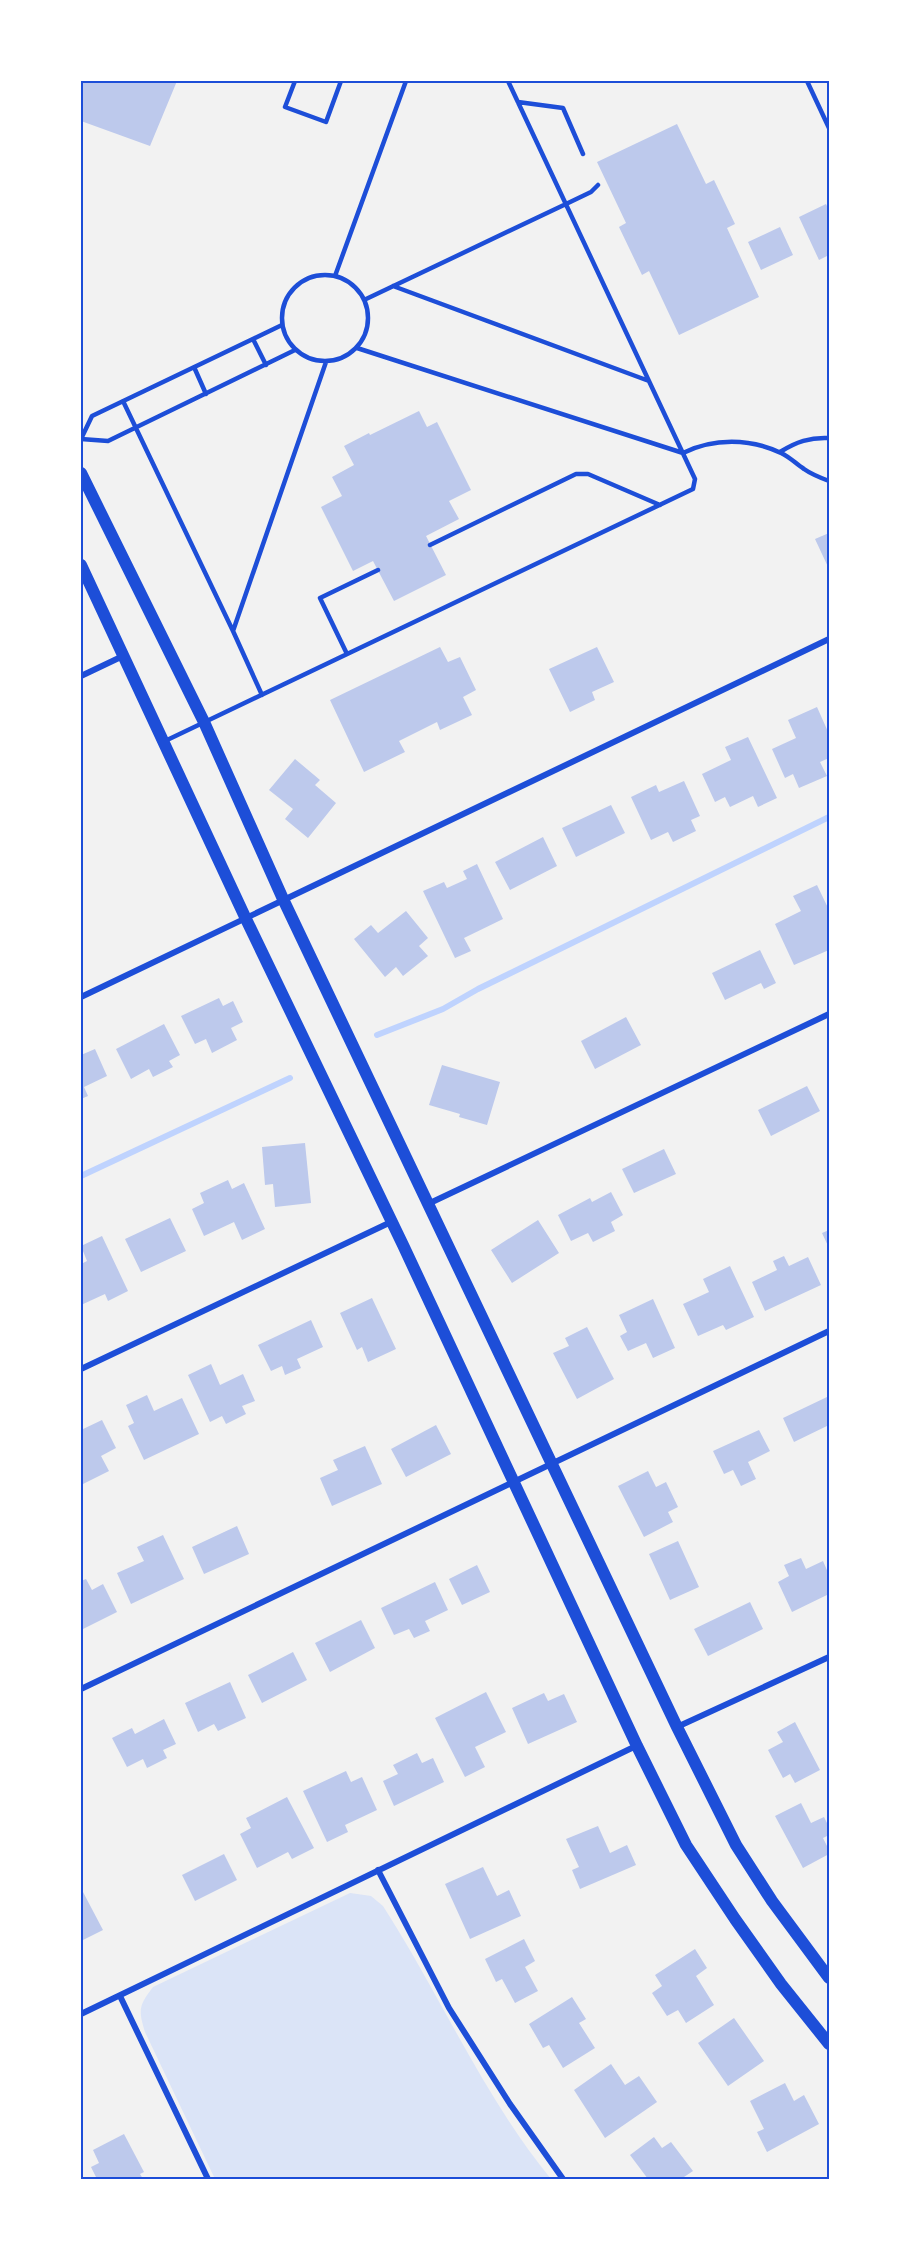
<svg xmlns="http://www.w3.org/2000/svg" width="910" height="2260" viewBox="0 0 910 2260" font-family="'Open Sans',sans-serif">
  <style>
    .green { fill: #dbe4f7 }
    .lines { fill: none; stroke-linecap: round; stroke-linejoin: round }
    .stream { stroke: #bfd3fe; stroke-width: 6 }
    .building { fill: #bdc9ec }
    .service { stroke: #1d4ed8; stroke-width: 4.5 }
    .minor { stroke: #1d4ed8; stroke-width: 6 }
    .secondary { stroke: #1d4ed8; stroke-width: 12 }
    .neatline { fill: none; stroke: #1d4ed8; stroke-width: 2 }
  </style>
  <rect width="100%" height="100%" fill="#f2f2f2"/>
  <path class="green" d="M350,1893L371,1896L383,1906C441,1996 483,2096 551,2179H215L145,2032C138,2010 139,2005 153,1987Z"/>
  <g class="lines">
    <path class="stream" d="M377,1035L443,1009L478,989L829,817
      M81,1176L290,1078"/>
  </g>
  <path class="building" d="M81,81H177L150,146L81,121Z
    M677,124L706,184L714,180L735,224L727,228L759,297L679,335L649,271L642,275L619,227L626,223L597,162Z
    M826,204L829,210V255L819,260L799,217Z
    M780,227L793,255L761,270L748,242Z
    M419,411L427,427L437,422L471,490L449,501L459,519L426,536L446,575L394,601L373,561L353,571L321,507L342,496L332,477L354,465L344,446L369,433L370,435Z
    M829,533V569L815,539Z
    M440,647L448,662L460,657L476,690L463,697L472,715L440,730L437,722L399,741L405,752L364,772L330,700Z
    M597,647L614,682L592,692L595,700L570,712L549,669Z
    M817,707L829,734V758L820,762L827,776L799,788L793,774L785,778L772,749L796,738L788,720Z
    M748,737L777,798L758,807L753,796L730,807L725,797L715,802L702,774L731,760L725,747Z
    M295,759L320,780L315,785L336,803L308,838L285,819L293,809L269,790Z
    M684,781L700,816L691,820L696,831L673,842L668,832L651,840L631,797L656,785L659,792Z
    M611,805L625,833L576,857L562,828Z
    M543,837L557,866L510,890L495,862Z
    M477,864L503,919L464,938L471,951L455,958L423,891L444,882L447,888L467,879L463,871Z
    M817,885L829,910V950L794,965L775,924L801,911L793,896Z
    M406,911L428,938L419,946L428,956L403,976L396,967L385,977L354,939L371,925L378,933Z
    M760,950L776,983L764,989L761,983L725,1000L712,973Z
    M219,998L223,1006L233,1001L243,1022L231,1028L237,1040L212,1053L206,1039L195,1044L181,1016Z
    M626,1017L641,1045L595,1069L581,1041Z
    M164,1024L180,1055L169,1061L173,1067L153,1077L149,1069L131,1079L116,1049Z
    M95,1049L107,1076L84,1087L88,1096L81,1099V1055Z
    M442,1065L500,1082L487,1125L459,1117L460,1114L429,1105Z
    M807,1086L820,1111L771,1136L758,1110Z
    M305,1143L311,1203L275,1207L273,1184L265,1185L262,1147Z
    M664,1149L676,1174L634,1193L622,1169Z
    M228,1180L232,1189L244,1183L265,1229L242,1240L234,1222L204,1236L192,1209L204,1203L200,1193Z
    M611,1192L623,1215L611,1222L615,1231L593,1242L588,1233L571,1241L558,1215L590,1198L592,1202Z
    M170,1218L186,1251L141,1272L125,1239Z
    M538,1220L559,1253L512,1283L491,1250Z
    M829,1230V1248L822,1233Z
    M102,1236L128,1291L108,1301L105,1294L81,1305V1264L87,1261L81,1246Z
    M784,1256L789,1266L808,1257L821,1285L765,1311L752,1282L777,1270L773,1261Z
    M730,1266L754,1317L726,1330L723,1325L698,1336L683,1304L709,1292L703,1279Z
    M372,1298L396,1349L368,1362L362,1347L357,1350L340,1313Z
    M653,1299L675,1348L653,1358L646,1343L628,1351L620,1336L627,1332L619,1315Z
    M311,1320L323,1347L297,1359L301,1368L285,1375L282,1366L271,1371L258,1345Z
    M587,1327L614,1379L577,1399L553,1353L569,1346L565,1338Z
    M211,1364L220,1385L243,1374L255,1401L242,1406L246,1414L226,1424L222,1416L210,1422L188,1375Z
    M147,1395L154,1411L182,1398L199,1434L144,1460L128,1426L134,1423L126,1405Z
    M827,1397L829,1425L794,1442L783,1418Z
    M102,1420L116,1448L101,1456L109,1471L81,1485V1430Z
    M436,1425L451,1454L406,1477L391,1449Z
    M759,1430L770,1451L748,1462L756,1479L741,1486L733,1470L724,1474L713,1451Z
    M365,1446L382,1484L332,1506L320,1478L338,1470L333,1460Z
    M648,1471L656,1487L666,1482L678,1507L668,1512L673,1522L644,1537L618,1486Z
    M237,1526L249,1554L204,1574L192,1547Z
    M163,1535L184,1579L131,1604L117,1573L144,1561L137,1547Z
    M678,1541L699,1587L670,1600L649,1554Z
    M801,1558L806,1569L823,1561L829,1575V1594L792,1612L778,1582L789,1576L784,1565Z
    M477,1565L490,1592L462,1605L449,1579Z
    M86,1579L92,1590L103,1584L117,1612L81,1630V1581Z
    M435,1582L448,1610L425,1621L430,1631L414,1638L409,1629L394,1635L381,1608Z
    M750,1602L763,1629L708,1656L694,1629Z
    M361,1620L375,1648L330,1672L315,1643Z
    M293,1652L307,1680L262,1703L248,1675Z
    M230,1682L246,1718L218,1731L214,1724L198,1732L185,1703Z
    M486,1692L506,1732L475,1747L485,1767L465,1777L435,1718Z
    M544,1693L548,1701L564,1694L577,1722L528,1744L512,1708Z
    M164,1719L176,1744L163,1750L167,1758L147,1768L143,1759L127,1767L112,1738L132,1728L135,1734Z
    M795,1722L820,1770L795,1783L790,1774L783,1778L768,1750L783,1742L777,1732Z
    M417,1753L422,1763L433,1758L444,1782L394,1806L383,1781L398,1774L393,1765Z
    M346,1771L351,1782L362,1777L377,1810L345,1825L348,1832L327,1842L303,1791Z
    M287,1797L314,1848L292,1859L288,1852L257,1868L240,1834L251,1828L246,1818Z
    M801,1803L811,1823L824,1817L829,1827V1835L823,1838L829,1850V1854L803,1868L775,1816Z
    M598,1826L610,1853L627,1845L636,1865L580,1889L572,1870L579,1867L566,1839Z
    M224,1854L237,1880L195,1901L182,1875Z
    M483,1867L497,1896L509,1890L521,1916L470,1939L445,1884Z
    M83,1892L103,1930L81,1941V1894Z
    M524,1939L535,1961L525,1967L538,1991L515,2003L502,1979L496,1982L485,1959Z
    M695,1949L707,1968L696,1976L714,2005L686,2023L678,2010L667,2016L652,1993L662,1986L655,1975Z
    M572,1997L586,2019L579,2023L595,2048L563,2068L549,2045L543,2048L529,2024Z
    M734,2018L764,2061L728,2086L698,2043Z
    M611,2064L625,2085L639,2076L657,2102L605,2138L574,2090Z
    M785,2083L794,2101L804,2095L819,2124L767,2152L757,2132L764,2129L750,2101Z
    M124,2134L144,2172L140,2174L143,2179H97L91,2167L99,2163L93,2150Z
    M654,2137L662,2148L671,2142L693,2171L681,2179H648L630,2155Z"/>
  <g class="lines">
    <path class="service" d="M295,81L285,107L326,122L341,81
      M807,81L829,128
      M518,102L563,108L583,154
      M282 318a43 43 0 1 1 86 0a43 43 0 1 1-86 0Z
      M335,276L406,81
      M393,286L649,381
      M364,300L566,204L591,192L598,185
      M253,339L266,365
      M357,348L683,453C713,438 750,438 781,453C790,457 796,464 804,469C811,474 821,478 829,481
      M194,367L206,394
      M123,401L233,631
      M81,439L92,416L282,325
      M81,439L108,441L295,350
      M780,452C796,442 810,437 829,438
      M430,545L576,474H588L660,505
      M347,654L320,598L378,570
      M262,695L233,631L326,362
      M165,741L693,489L695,479L508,81"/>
    <path class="minor" d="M81,676L123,656
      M81,997L829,639
      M430,1203L829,1014
      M81,1369L391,1222
      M81,1689L829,1331
      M677,1727L829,1657
      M378,1870L449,2008L510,2104L563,2179
      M120,1996L208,2179
      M81,2014L636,1746"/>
    <path class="secondary" d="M81,473L204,722L283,899L677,1727L736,1845L772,1901L829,1978
      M81,565L246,919L403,1245L637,1746L686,1845L735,1919L781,1984L829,2044"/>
  </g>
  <rect width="910" height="2260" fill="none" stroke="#ffffff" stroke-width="165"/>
  <rect x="82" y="82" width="746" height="2096" class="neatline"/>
</svg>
